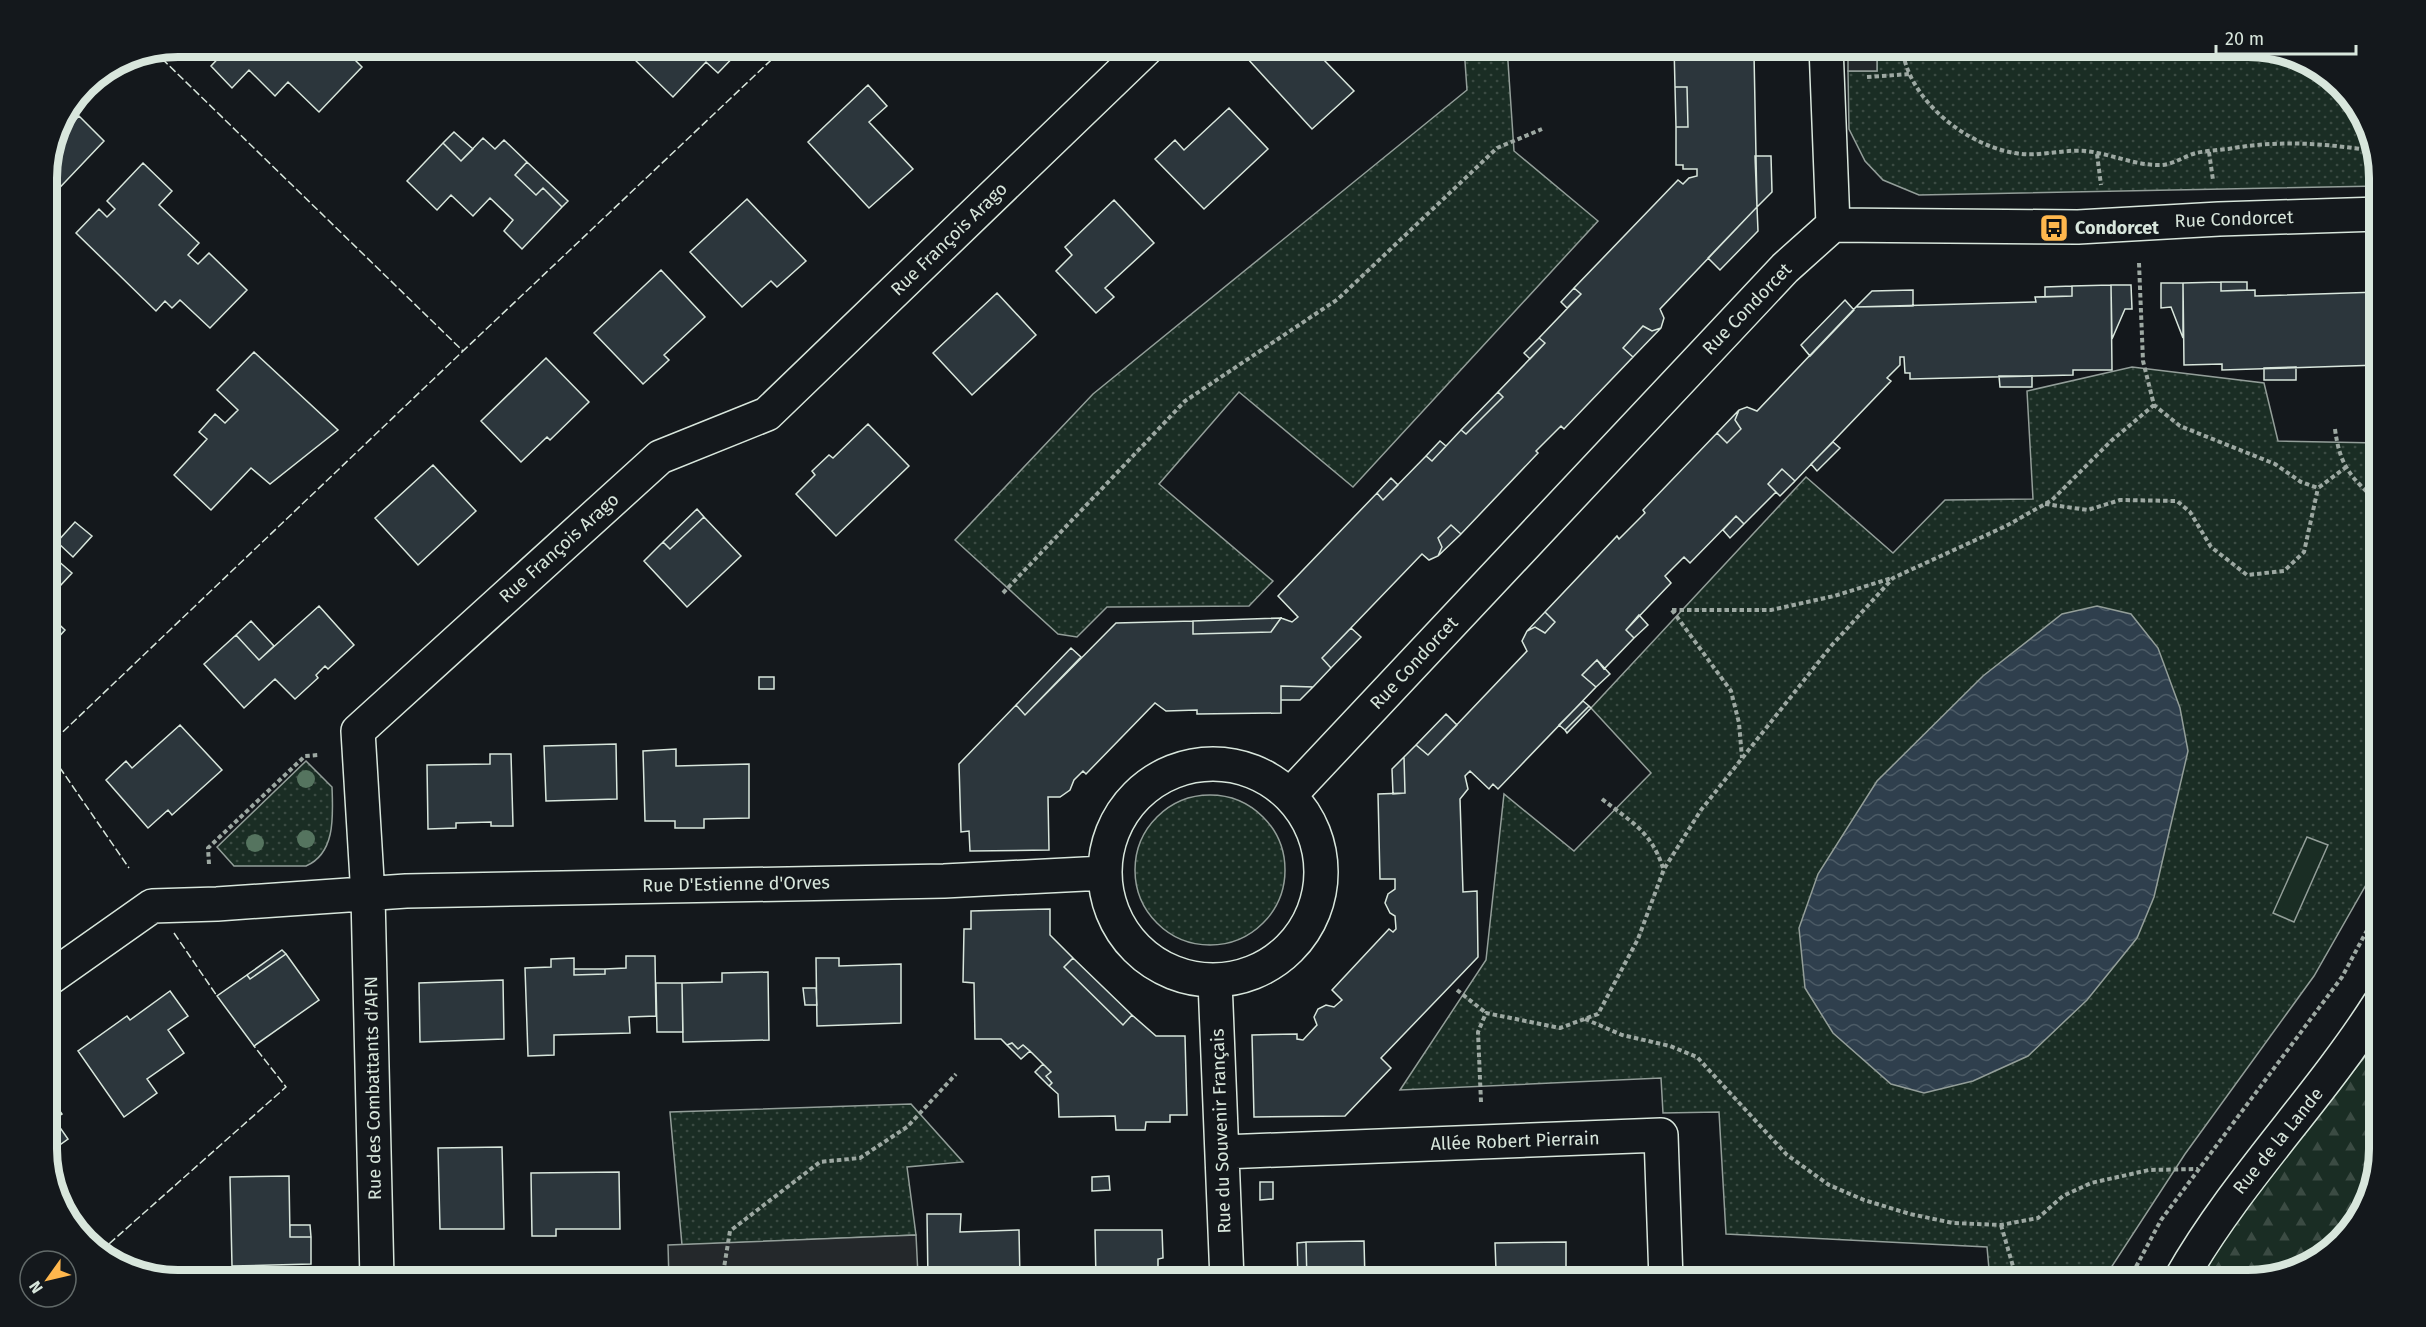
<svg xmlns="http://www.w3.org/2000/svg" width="2426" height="1327" viewBox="0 0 2426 1327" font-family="'Fira Sans',sans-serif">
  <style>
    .green { fill: url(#green-dots); stroke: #939e99; stroke-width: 1.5 }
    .forest { fill: url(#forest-firs); stroke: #939e99; stroke-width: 1.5 }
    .pitch { fill: #1a2d24; stroke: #939e99; stroke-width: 1.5 }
    .parking { fill: #24282b; stroke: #939e99; stroke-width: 1.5 }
    .water { fill: url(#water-waves); stroke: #939e99; stroke-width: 1.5 }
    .building { fill: #2c363c; stroke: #d8e6dc; stroke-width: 1.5 }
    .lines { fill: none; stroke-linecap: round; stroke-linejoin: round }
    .minor-casing { stroke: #d8e6dc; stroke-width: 36 }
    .path { stroke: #9da8a2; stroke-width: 4; stroke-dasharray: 4.5 3; stroke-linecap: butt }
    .minor { stroke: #14181c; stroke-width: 33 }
    .fence { stroke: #d8e6dc; stroke-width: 1.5; stroke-dasharray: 8 3; stroke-linecap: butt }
    .tree { fill: #55745f }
    .labels { text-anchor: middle; stroke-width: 4.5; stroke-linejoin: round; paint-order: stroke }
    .street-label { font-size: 18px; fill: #d8e6dc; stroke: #14181c }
    .poi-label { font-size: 18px; font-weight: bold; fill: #d8e6dc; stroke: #14181c; text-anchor: start }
    .rim { fill: none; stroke: #d8e6dc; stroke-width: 8 }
  </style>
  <defs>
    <pattern id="green-dots" width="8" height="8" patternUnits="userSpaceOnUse" patternTransform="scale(1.5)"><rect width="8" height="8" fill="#1a2d24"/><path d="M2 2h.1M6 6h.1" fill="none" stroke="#3b4b43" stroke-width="1.8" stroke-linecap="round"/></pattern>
    <pattern id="forest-firs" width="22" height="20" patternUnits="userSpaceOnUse" patternTransform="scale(1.5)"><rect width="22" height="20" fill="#1a2d24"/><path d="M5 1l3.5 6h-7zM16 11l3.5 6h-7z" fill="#3b4b43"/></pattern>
    <pattern id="water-waves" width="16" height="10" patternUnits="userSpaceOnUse" patternTransform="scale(1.5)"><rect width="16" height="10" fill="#2f3f4d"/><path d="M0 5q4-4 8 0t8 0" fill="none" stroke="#4c5b66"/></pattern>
  </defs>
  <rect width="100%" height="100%" fill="#14181c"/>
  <path class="green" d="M1464,47H1507L1514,151L1598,221L1353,487L1239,392L1159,484L1273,581L1249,606L1107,607L1077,637L1058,634L955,540L1093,394L1467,90Z
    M1877,47H2248L2306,60L2357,105L2379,170V186L1919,195L1883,180L1865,161L1849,129L1848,71H1877Z
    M2132,367L2264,383L2278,441L2379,443V862L2314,976L2185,1154L2103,1280H1990L1987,1247L1726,1234L1719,1112L1663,1113L1661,1078L1400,1090L1486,960L1504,794L1574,851L1651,773L1591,708L1806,477L1893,553L1945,500L2033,499L2027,391Z
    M306,761L332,787C333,815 336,853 306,866H234L217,847Z
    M1135 870a75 75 0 1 1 150 0a75 75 0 1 1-150 0Z
    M911,1104L963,1162L907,1167L916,1235L682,1245L670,1112Z"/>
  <path class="forest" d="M2379,1039V1149L2366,1207L2314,1263L2248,1280H2200L2238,1215Z"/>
  <path class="pitch" d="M2307,837L2328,845L2294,922L2273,913Z"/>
  <path class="parking" d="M1848,47H1877V71H1848Z
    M916,1235L918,1275L784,1280H669L668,1245Z"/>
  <path class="water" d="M2097,606L2131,614L2158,648L2180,708L2188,751L2154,897L2137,938L2087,1000L2028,1056L1973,1081L1924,1093L1891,1084L1833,1033L1805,988L1799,928L1818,874L1877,781L1983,676L2062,614Z"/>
  <path class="building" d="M230,46H254L262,54L269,46H341L362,67L319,112L288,82L275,96L249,70L232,88L211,66Z
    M642,46H744L718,73L706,62L673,97L632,57Z
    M1259,46H1339L1324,60L1354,91L1312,129L1247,58Z
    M1674,46H1764L1754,54L1757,207L1660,309L1664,318L1661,328L1652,331L1643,326L1623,348L1633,357L1564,429L1561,426L1536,451L1538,453L1461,534L1451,525L1438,538L1442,547L1438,556L1429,560L1422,554L1322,658L1331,668L1313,687L1281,686V713L1197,714V710L1166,711L1155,703L1086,774L1083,771L1074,780L1070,790L1060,797H1048L1049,850L970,851L969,831L961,832L959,764L1016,705L1025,715L1116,623L1193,621V634L1271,632L1281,618L1292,622L1298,617L1278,596L1377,493L1383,500L1426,456L1432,461L1461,430L1466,434L1503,397L1498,392L1545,343L1539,338L1581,294L1574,288L1678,180L1683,184L1689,178L1697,176V169H1683V165H1676V127H1688L1687,87H1675Z
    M868,85L887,106L869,122L913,169L869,208L808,142Z
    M1675,87H1687L1688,127H1676Z
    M1229,108L1268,149L1204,209L1155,159L1175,140L1184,150Z
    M79,116L104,141L48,200L47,170L57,128L60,123L66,129Z
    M454,132L473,149L461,161L443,143Z
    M483,138L495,149L504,140L527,162L515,175L536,195L543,188L562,207L522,249L504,231L513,220L490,198L473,216L451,195L437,210L407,181L443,143L461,161Z
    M1755,156H1771L1772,192L1757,207Z
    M527,162L568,201L562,207L543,188L536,195L515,175Z
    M143,163L172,191L159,205L199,243L188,255L198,264L209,253L247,290L210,328L180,300L172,308L165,301L156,311L76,233L99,209L107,217L115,209L107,201Z
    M747,199L806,261L777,287L771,281L742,307L690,252Z
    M1114,200L1154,243L1105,288L1114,297L1096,313L1056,271L1072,255L1065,247Z
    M1757,207L1758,231L1720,270L1708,258Z
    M661,270L705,317L664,355L669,360L643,384L594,333Z
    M2221,282V291L2255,290V296L2379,292V365L2222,370V364L2184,365L2183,283Z
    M2221,282H2247V290L2221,291Z
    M2161,283H2183V338L2171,307L2161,308Z
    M2111,285H2131L2132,309H2125L2112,339Z
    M2111,285L2112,370H2073V375L1910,379V373H1905L1904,357H1900V365L1887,378L1891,381L1795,481L1782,469L1768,484L1776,492L1744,524L1736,516L1690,563L1684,557L1665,576L1671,583L1626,630L1634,638L1604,669L1597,660L1582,675L1596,687L1498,789L1493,784L1489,789L1470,771L1465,776L1468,789L1460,799L1463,892L1477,891L1478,957L1381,1058L1391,1068L1345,1116L1254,1117L1252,1035L1297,1034V1039L1303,1040L1317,1025L1314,1017L1318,1009L1326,1005L1334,1007L1342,1000L1332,990L1389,929L1393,932L1396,929L1395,916L1390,913L1385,903L1388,894L1395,889V879H1380L1378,794L1405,793L1404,757L1416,745L1428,755L1527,651L1522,641L1527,631L1535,627L1545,633L1555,622L1545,612L1617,536L1619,539L1645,513L1643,510L1717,433L1727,443L1741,429L1735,420L1739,410L1747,407L1757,411L1856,307L2036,302L2035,297L2072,296V286Z
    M2072,286V296L2045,297V287Z
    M1574,288L1581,294L1567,308L1561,302Z
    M1913,290V306L1856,307L1872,291Z
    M997,293L1036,335L972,395L933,353Z
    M1845,300L1854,310L1810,356L1801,345Z
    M1643,326L1652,331L1661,328L1633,357L1623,348Z
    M1539,338L1545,343L1530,359L1524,353Z
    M254,352L338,430L270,484L251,468L211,510L174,475L207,439L199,432L215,414L225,423L238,410L217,390Z
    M546,358L589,402L550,440L547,437L521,462L481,421Z
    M2296,367V380H2264V368Z
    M1999,376H2032V387H2000Z
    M1498,392L1503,397L1466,434L1461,430Z
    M1739,410L1735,420L1741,429L1727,443L1717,433Z
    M868,424L909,466L836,536L796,494L815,475L812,471L829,455L833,458Z
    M1440,441L1446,446L1432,461L1426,456Z
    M1833,442L1840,448L1817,471L1811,464Z
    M433,465L476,511L418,565L375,518Z
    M1782,469L1795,481L1780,496L1768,484Z
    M1391,478L1398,485L1383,500L1377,493Z
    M697,509L704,517L670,549L663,542Z
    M1736,516L1744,524L1730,538L1723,530Z
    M704,517L741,556L687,607L644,561L663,542L670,549Z
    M75,522L92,536L73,557L57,542Z
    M1451,525L1461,534L1438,556L1442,547L1438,538Z
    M48,552L72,573L47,600V553Z
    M319,606L354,645L328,669L325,666L316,675L318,678L295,699L275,679L244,708L204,664L236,635L259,660Z
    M1545,612L1555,622L1545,633L1535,627L1527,631Z
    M47,613L65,630L47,650Z
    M1639,615L1648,625L1634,638L1626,630Z
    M1281,618L1271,632L1193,634V621Z
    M251,621L274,646L259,660L236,635Z
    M1351,628L1361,637L1331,668L1322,658Z
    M1071,648L1081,657L1025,715L1016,705Z
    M1597,660L1610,674L1596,687L1582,675Z
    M759,677H774V689H759Z
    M1281,686L1313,687L1300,700H1281Z
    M1583,701L1589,706L1565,730L1559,725Z
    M1589,706L1591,708L1567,733L1565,730Z
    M1446,714L1457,725L1428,755L1416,745Z
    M180,725L222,770L172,815L168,810L148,828L106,780L126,761L132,768Z
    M616,744L617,799L546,801L544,746Z
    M676,749V766L749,764V818L704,819V828H675V821H645L643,751Z
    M490,754H511L513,826H491V822L456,823V828L428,829L427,765L490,764Z
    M1404,757L1405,793L1393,794L1392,769Z
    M1050,909V935L1073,958L1064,967L1123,1025L1132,1015L1156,1036H1185L1187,1115H1170V1122H1146L1145,1130H1116L1115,1116L1059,1117L1058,1094L1049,1086L1052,1083L1046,1076L1051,1072L1030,1051L1023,1045L1018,1049L1012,1043L1007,1045L1001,1039H975L974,983L963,982L964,929H971V911Z
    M282,950L286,954L250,979L247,975Z
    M286,954L319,1000L254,1046L217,996L247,975L250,979Z
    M626,956H655L656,1016L629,1017L630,1033L554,1035V1055L528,1056L525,968L551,967V959L574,958V975L605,974V969L626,968Z
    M816,958H839V966L901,964V1023L817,1026Z
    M1073,958L1132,1015L1123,1025L1064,967Z
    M574,969H605V974L574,975Z
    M768,972L769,1040L683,1042L682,983L722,982V973Z
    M503,980L504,1039L420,1042L419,983Z
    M656,983H682L683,1032H657Z
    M803,988H816L817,1005H805Z
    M170,991L188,1016L168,1030L184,1053L147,1079L157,1093L124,1117L78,1051L127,1016L130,1020Z
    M1012,1043L1018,1049L1023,1045L1030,1051L1021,1059L1007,1045Z
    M1043,1064L1051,1072L1046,1076L1052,1083L1049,1086L1035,1072Z
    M47,1093L62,1114L54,1119L68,1139L47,1154Z
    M502,1147L504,1229H440L438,1148Z
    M619,1172L620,1229H556V1236H532L531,1173Z
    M289,1176L290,1237H311V1264L232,1266L230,1177Z
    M1109,1176L1110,1190L1092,1191V1177Z
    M1260,1182H1273V1199L1260,1200Z
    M927,1214H961L960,1232L1019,1230L1020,1280H928Z
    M290,1225H310L311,1237H290Z
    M1095,1230H1162L1163,1258L1158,1259V1280H1096Z
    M1364,1241L1365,1280H1307L1306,1242Z
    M1306,1242L1307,1280H1298L1297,1243Z
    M1566,1242V1269H1559V1280H1501V1270H1496L1495,1243Z"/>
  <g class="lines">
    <g class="minor-casing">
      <path id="minor" d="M1826,46L1833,225
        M1105 872a108 108 0 1 1 216 0a108 108 0 1 1-216 0Z
        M1290,795L1785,268L1833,225L2078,227L2219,219L2379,214
        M47,980L152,906L217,904L406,891L944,881L1104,873
        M1215,981L1227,1280
        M1223,1152L1661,1135L1666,1280
        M377,1280L368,896L358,731L660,457L767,414L1149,46
        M2180,1280C2236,1181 2318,1100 2379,1004"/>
    </g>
    <path class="path" d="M1902,46C1907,101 1970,149 2022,154C2043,156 2065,149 2086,151C2112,154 2136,166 2162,165C2174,164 2185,156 2196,153C2206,151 2217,150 2228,149C2277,140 2324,143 2373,151
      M1867,77L1910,74
      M2367,150L2368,174
      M2209,152L2213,180
      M2097,154L2101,185
      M2139,263L2143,361L2154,405L2180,426L2275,464L2301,482L2318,488L2345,468
      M2335,429C2340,468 2352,478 2379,503
      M2045,504L2088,510L2120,500L2177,501L2190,512L2211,547L2247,575L2284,571L2304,552L2318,488
      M1003,593L1185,401L1338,299L1497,148L1542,129
      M1672,610H1771L1834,596L1892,578
      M1672,610L1731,691L1739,723L1742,758
      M1602,799C1631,822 1651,831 1663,868
      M209,864L208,848L305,756L318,755
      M1457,990L1486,1013
      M1585,1019L1622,1035L1670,1046L1697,1057L1787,1155L1829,1185L1864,1200L1910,1214L1953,1223L2001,1225L2038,1218L2063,1196L2091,1183L2149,1170L2198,1169
      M1481,1102L1478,1032L1486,1013L1560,1028L1598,1014L1638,939L1664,869L1701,810L1832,645L1893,578L2006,526L2052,500L2111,441L2154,405
      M2001,1225L2017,1280
      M722,1280L730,1231L820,1162L860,1158L907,1127L956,1074
      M2129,1280L2161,1220L2342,977L2379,908"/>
    <use href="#minor" class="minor"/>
    <path class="fence" d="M154,51L463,351L786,46
      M47,747L463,351
      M47,749L129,868
      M174,933L217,996
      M101,1251L286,1087L254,1046"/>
  </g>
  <g class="tree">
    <circle cx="306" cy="779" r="9"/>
    <circle cx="306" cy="839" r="9"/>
    <circle cx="255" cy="843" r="9"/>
  </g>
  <defs>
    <g id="bus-square" transform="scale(1.5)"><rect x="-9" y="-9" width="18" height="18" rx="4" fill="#ffb74d" stroke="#14181c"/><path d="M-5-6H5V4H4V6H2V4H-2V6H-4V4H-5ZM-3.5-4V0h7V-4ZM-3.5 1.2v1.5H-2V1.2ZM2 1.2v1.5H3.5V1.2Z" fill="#111"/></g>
  </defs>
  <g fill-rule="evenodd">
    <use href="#bus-square" x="2054" y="228"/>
  </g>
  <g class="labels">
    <g class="street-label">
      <text transform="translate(2234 219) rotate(-2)" y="6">Rue Condorcet</text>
      <text transform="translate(949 239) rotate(-44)" y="6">Rue François Arago</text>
      <text transform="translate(1747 309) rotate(-46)" y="6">Rue Condorcet</text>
      <text transform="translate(559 548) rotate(-42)" y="6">Rue François Arago</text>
      <text transform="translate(1414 663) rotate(-47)" y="6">Rue Condorcet</text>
      <text transform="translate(736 884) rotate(-1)" y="6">Rue D'Estienne d'Orves</text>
      <text transform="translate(373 1088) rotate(-91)" y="6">Rue des Combattants d'AFN</text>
      <text transform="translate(1221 1131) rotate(-92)" y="6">Rue du Souvenir Français</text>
      <text transform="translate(1515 1141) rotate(-2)" y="6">Allée Robert Pierrain</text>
      <text transform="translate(2278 1141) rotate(-51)" y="6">Rue de la Lande</text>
    </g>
    <g class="poi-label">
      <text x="2075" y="234">Condorcet</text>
    </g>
  </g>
  <path d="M0 0H2426V1327H0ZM178 57H2248A121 121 0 0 1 2369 178V1149A121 121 0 0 1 2248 1270H178A121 121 0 0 1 57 1149V178A121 121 0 0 1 178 57Z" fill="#14181c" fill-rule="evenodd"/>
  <path class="rim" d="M178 57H2248A121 121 0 0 1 2369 178V1149A121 121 0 0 1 2248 1270H178A121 121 0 0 1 57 1149V178A121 121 0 0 1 178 57Z"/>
  <g transform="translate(48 1279) rotate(236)"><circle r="28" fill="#14181c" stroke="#626a69" stroke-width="1.5"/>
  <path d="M0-4.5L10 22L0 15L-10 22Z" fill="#ffb74d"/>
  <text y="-9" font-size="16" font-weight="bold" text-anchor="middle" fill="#d8e6dc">N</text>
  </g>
  <path d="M2216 45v9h140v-9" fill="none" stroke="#d8e6dc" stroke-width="3"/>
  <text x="2225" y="45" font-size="18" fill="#d8e6dc" stroke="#14181c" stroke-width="4.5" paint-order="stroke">20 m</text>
</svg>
